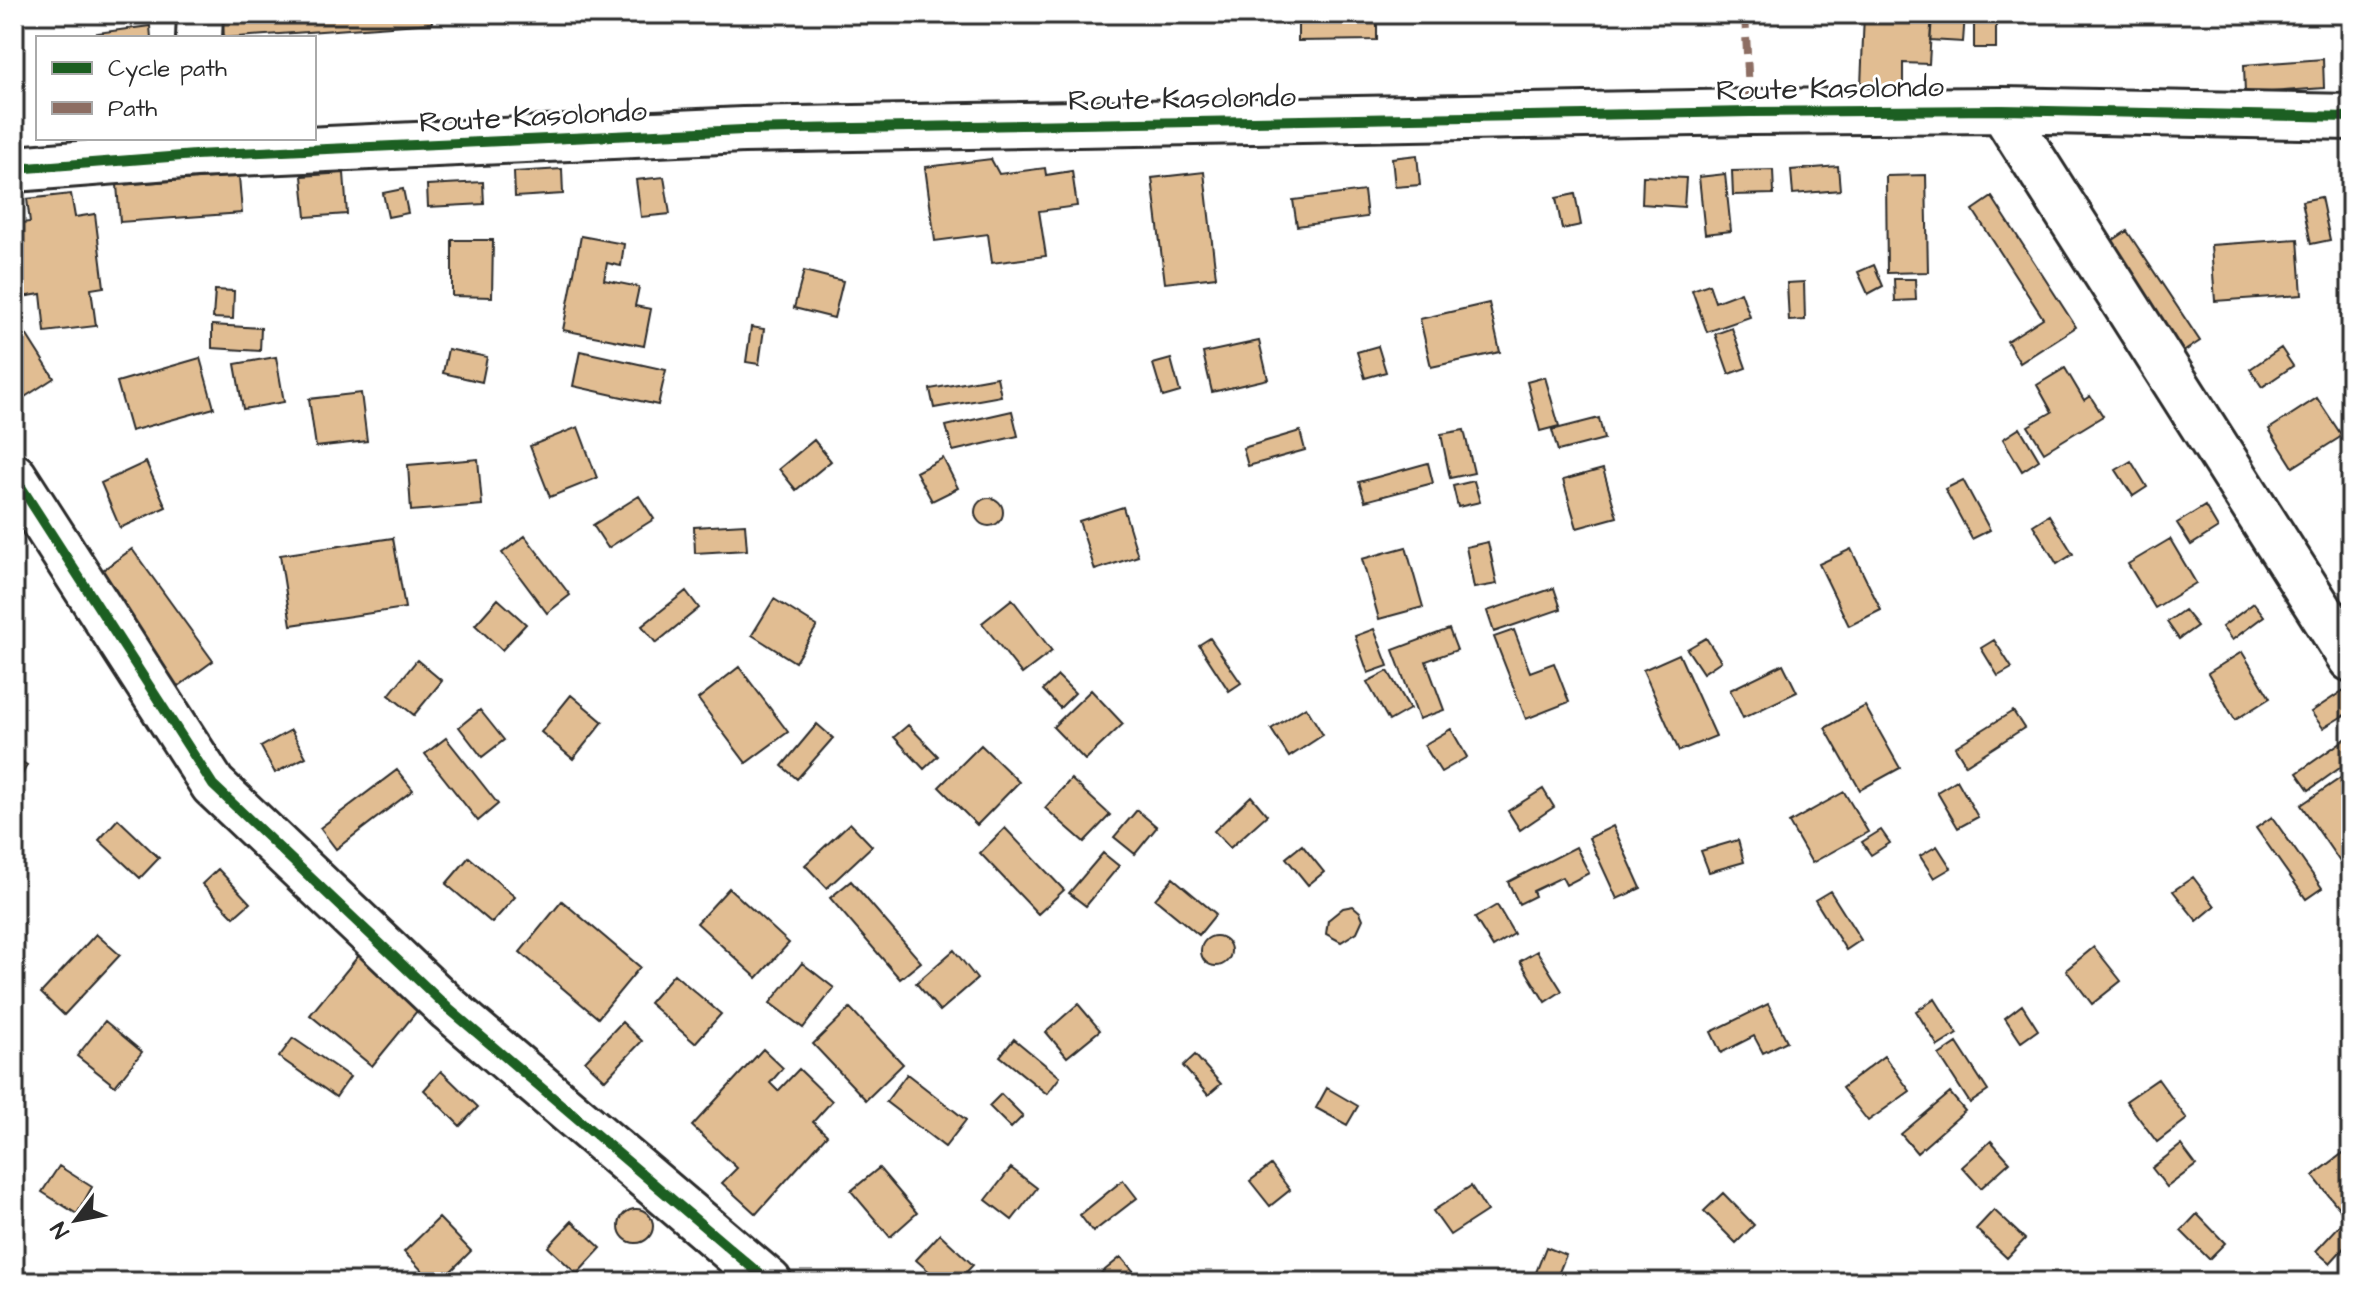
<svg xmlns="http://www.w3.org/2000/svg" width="2365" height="1296" viewBox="0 0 2365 1296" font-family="'Architects Daughter',sans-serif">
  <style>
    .building { fill: #e1bd92; stroke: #2b2b2b; stroke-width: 2 }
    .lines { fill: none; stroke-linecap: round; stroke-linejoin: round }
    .minor-casing { stroke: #2b2b2b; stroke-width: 50 }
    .minor { stroke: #fff; stroke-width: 44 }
    .quiet { stroke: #8d6e63; stroke-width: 8; stroke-dasharray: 16 8; stroke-linecap: butt }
    .cycleway-casing { stroke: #fff; stroke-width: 15 }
    .cycleway { stroke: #1b5e20; stroke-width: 10 }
    .labels { text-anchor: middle; stroke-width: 6; stroke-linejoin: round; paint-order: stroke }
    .street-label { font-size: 30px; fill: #2b2b2b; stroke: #fff }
  </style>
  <rect width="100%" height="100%" fill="#fff"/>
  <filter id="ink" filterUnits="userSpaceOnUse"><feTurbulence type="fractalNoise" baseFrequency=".0125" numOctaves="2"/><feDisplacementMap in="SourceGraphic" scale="16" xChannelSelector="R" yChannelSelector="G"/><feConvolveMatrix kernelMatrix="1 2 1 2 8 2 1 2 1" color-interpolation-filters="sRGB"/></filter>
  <g filter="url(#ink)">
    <path class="building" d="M222,14H431L432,23L224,38Z
      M1298,14H1377V40L1298,41Z
      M1864,14H1932L1929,64L1903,63V87L1861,86Z
      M1932,14H1965L1963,42L1930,40Z
      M1974,14H1996V48H1974Z
      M150,26L151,38H98L97,33Z
      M2323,59L2324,88L2245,94L2244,65Z
      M1417,155L1420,185L1395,187L1392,158Z
      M991,159L999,174L1045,168L1046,175L1072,171L1077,206L1039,211L1046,256L992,263L988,234L935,241L925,167Z
      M1838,166L1840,190L1793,194L1791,170Z
      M562,169L563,194L515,197L514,172Z
      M1773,170L1774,194L1733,195L1732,171Z
      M1204,172L1216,277L1165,283L1152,178Z
      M344,173L347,214L306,217L302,176Z
      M1725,174L1731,231L1705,234L1699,177Z
      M1926,175L1928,272L1887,273L1886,176Z
      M239,176L242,213L120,222L117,185Z
      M1643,176L1686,178L1684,207L1642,204Z
      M664,177L670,214L641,217L636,180Z
      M483,182L484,204L428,207L427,185Z
      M403,189L408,213L388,217L383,193Z
      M1364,191L1367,217L1297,226L1293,200Z
      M71,194L75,217L95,214L104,287L91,289L96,326L45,332L41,294L15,298L14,224L30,222L27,199Z
      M1575,194L1581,225L1562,229L1556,198Z
      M1992,197L2076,327L2020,363L2007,341L2043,318L1973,210Z
      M2321,197L2330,240L2311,244L2302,201Z
      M2127,231L2200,341L2177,356L2104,246Z
      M581,236L624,244L621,266L607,263L604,280L639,287L635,306L651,309L644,346L563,330Z
      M2298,239L2302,295L2215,301L2211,245Z
      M452,240H493L492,297L452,296Z
      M1874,265L1883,286L1868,294L1858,272Z
      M804,271L843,281L834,318L794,308Z
      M1894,279H1915L1916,300L1895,301Z
      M1804,282L1805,320L1789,321L1787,283Z
      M1709,284L1715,302L1741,292L1750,317L1707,332L1692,290Z
      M215,290L234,291L233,319L213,318Z
      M1489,303L1500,352L1431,367L1420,319Z
      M14,315L54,378L14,404Z
      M212,325L261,328L260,351L212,348Z
      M751,327L764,329L759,364L746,362Z
      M1732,328L1746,368L1729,374L1715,334Z
      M1259,341L1268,379L1212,392L1203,353Z
      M1378,346L1386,372L1365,378L1357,352Z
      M2281,348L2293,366L2262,387L2250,369Z
      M448,349L487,357L482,382L443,373Z
      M580,351L666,370L658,405L573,386Z
      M276,357L284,402L243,409L235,364Z
      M200,358L214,408L131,431L117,382Z
      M1171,359L1180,392L1163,397L1153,364Z
      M2065,368L2084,400L2090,396L2103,416L2044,452L2028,426L2052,412L2037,385Z
      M997,377L1001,396L934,408L930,389Z
      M1545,377L1559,426L1540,431L1527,382Z
      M361,393L367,441L316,447L309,399Z
      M2317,398L2342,436L2293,467L2269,429Z
      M1012,411L1018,436L953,451L946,426Z
      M1599,418L1604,439L1558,451L1552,430Z
      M578,427L597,478L550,497L530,446Z
      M2020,428L2039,460L2022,471L2003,439Z
      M1464,430L1474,473L1450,478L1441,434Z
      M1300,431L1305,450L1248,466L1243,448Z
      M814,440L831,461L796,490L779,469Z
      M943,458L958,488L932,501L916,472Z
      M478,459L482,505L411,511L408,465Z
      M2131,461L2147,487L2133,496L2116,470Z
      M146,462L166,507L120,528L101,483Z
      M1428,463L1433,483L1365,501L1359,482Z
      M1603,469L1617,517L1577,528L1563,480Z
      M1963,480L1990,530L1972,539L1945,489Z
      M1474,481L1480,502L1458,507L1453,486Z
      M639,496L654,519L608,548L593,525Z
      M975 512a14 14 0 1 1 28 0a14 14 0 1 1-28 0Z
      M2205,506L2218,528L2191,545L2177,523Z
      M1123,507L1138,556L1095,570L1079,521Z
      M2049,515L2073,554L2057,564L2033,525Z
      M745,524L747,550L695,553L694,527Z
      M525,536L570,595L547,613L502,553Z
      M393,538L405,608L291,625L280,555Z
      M2170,539L2196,583L2155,608L2128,564Z
      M1488,542L1497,584L1474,588L1466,547Z
      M1406,547L1423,607L1379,619L1362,559Z
      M132,549L213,661L176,688L96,575Z
      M1851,549L1881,610L1849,626L1819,564Z
      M1554,588L1561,609L1494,632L1487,611Z
      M686,591L699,608L656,643L642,626Z
      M498,599L526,624L502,650L475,625Z
      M774,599L817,626L795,662L752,635Z
      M1012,599L1052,651L1022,674L982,623Z
      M2254,603L2264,616L2232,640L2222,627Z
      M2184,610L2197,626L2179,639L2167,622Z
      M1374,629L1388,666L1368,673L1355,636Z
      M1449,629L1457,650L1426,661L1444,710L1419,719L1393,650Z
      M1514,630L1530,672L1554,663L1569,702L1526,719L1494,637Z
      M1210,638L1241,683L1229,691L1199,645Z
      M1706,638L1721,661L1703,673L1687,649Z
      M1994,640L2012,668L1998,676L1981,648Z
      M2242,652L2270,698L2235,720L2208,673Z
      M1679,654L1716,736L1679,751L1643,670Z
      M417,660L442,681L414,715L389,695Z
      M1783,664L1797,692L1743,718L1730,690Z
      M739,667L788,732L746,763L698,699Z
      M1388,671L1410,709L1389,721L1367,682Z
      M1058,676L1075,693L1060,708L1043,690Z
      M1091,690L1123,724L1085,760L1053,727Z
      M2344,690L2351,702V711L2323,728L2311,712Z
      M571,695L603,722L573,759L541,732Z
      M1865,706L1900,768L1860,790L1825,728Z
      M1306,707L1323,735L1289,757L1271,729Z
      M480,710L504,740L482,757L459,727Z
      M2013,711L2024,728L1966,765L1955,747Z
      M817,724L833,738L797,779L782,766Z
      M908,725L938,756L924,769L894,737Z
      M1451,729L1467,757L1441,772L1424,745Z
      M291,730L306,757L275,773L261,747Z
      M2351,735V760L2309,790L2297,773Z
      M446,738L498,804L478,821L425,754Z
      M981,745L1019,782L977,825L939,787Z
      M14,758L27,765L14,791Z
      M397,770L413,790L336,849L320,828Z
      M2351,771V878L2301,805Z
      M1071,779L1110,815L1084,842L1045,808Z
      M1957,780L1978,817L1958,828L1937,792Z
      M1543,789L1554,807L1520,830L1508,811Z
      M1844,792L1868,832L1812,863L1789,823Z
      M1251,796L1267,815L1230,848L1214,831Z
      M1137,810L1157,827L1135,854L1114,837Z
      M2272,817L2322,888L2306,899L2256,828Z
      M118,819L159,858L140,878L99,840Z
      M850,823L872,846L827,888L805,865Z
      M1613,826L1641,888L1617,899L1589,838Z
      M1005,828L1064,890L1038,914L980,853Z
      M1881,830L1890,843L1871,855L1862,842Z
      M1738,840L1744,862L1709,872L1701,851Z
      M1302,845L1324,872L1308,885L1286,858Z
      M1937,846L1951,868L1934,878L1920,856Z
      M1576,847L1589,873L1566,885L1562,877L1533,891L1535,896L1519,904L1508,882Z
      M1103,853L1119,866L1086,906L1069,893Z
      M469,857L515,897L492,923L446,884Z
      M218,869L250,903L234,917L202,884Z
      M2193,877L2215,906L2197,921L2173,891Z
      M1173,878L1216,914L1199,935L1155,899Z
      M851,881L921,962L900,979L830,898Z
      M729,888L789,943L757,978L697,923Z
      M1830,891L1861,940L1846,950L1815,900Z
      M562,901L640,967L598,1018L520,952Z
      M1497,905L1514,934L1493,947L1475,918Z
      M1353,906L1360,912L1363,919L1357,932L1341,942L1326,934L1328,920L1343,908Z
      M96,934L120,955L64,1015L41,993Z
      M1201 951a15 15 0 1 1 30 0a15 15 0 1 1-30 0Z
      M2094,947L2121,981L2092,1004L2066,970Z
      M954,950L977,979L940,1011L916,983Z
      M1537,951L1562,991L1545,1002L1520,961Z
      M360,954L422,1005L372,1066L310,1015Z
      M802,963L834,988L803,1028L770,1003Z
      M674,974L721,1014L695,1043L649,1003Z
      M1935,999L1957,1034L1938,1046L1916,1011Z
      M1078,1004L1100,1030L1067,1057L1046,1032Z
      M1768,1004L1787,1041L1763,1053L1754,1036L1721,1053L1711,1032Z
      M2022,1005L2038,1030L2021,1042L2005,1018Z
      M850,1008L903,1064L866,1100L813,1044Z
      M105,1021L142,1052L115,1086L77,1056Z
      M622,1022L642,1041L605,1080L585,1061Z
      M293,1038L350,1077L336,1097L279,1057Z
      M1014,1039L1060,1077L1047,1094L1000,1056Z
      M1957,1043L1988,1091L1970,1103L1939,1055Z
      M763,1049L783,1068L770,1083L778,1091L799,1069L832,1101L813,1122L827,1135L756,1214L722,1183L737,1168L692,1126Z
      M1195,1055L1221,1084L1208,1095L1183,1066Z
      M1884,1056L1910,1091L1868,1121L1842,1088Z
      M441,1071L478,1107L460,1126L424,1090Z
      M907,1074L966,1120L945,1147L886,1102Z
      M2158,1079L2187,1119L2157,1142L2126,1101Z
      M1327,1088L1358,1106L1347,1125L1316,1108Z
      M1950,1093L1965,1111L1917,1153L1901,1134Z
      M1001,1094L1023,1116L1011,1128L989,1106Z
      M1991,1141L2010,1162L1981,1188L1962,1167Z
      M2181,1145L2196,1165L2167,1187L2152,1168Z
      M2347,1150L2351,1155V1223L2313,1176Z
      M1271,1165L1290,1190L1270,1206L1250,1181Z
      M59,1166L92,1187L77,1214L42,1192Z
      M879,1168L917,1213L890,1237L851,1191Z
      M1011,1168L1037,1188L1012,1220L986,1200Z
      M1123,1180L1137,1198L1093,1232L1080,1215Z
      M1471,1186L1487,1211L1450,1235L1433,1211Z
      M1723,1193L1754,1225L1736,1243L1704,1211Z
      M619 1226a17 17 0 1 1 34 0a17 17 0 1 1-34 0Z
      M1994,1210L2025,1239L2007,1258L1976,1229Z
      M2197,1214L2225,1243L2209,1259L2181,1231Z
      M439,1218L471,1251L440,1282H433L404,1252Z
      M572,1221L601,1248L577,1274L548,1247Z
      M2341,1224L2351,1232V1240L2330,1263L2316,1251Z
      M940,1234L973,1265L957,1282H941L916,1260Z
      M1546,1247L1566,1255L1555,1282L1535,1275Z
      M1121,1257L1143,1282H1107L1100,1274Z"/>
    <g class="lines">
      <g class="minor-casing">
        <path id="minor" d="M199,38L200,14
          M2002,110L2351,659
          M14,169L195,155L743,130L1750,112L2002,110L2351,117
          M14,476L213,785L449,1009L769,1282"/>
      </g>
      <use href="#minor" class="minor"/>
      <path class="quiet" d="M1745,14L1750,112"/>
      <g class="cycleway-casing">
        <path id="cycleway" d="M14,169L195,155L743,130L1750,112L2002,110L2351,117
          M14,476L213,785L449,1009L769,1282"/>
      </g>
      <use href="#cycleway" class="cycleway"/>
    </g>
  </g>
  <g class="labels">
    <g class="street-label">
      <text transform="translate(1830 88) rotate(-1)" y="10">Route Kasolondo</text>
      <text transform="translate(1182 98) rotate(-1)" y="10">Route Kasolondo</text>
      <text transform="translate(533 116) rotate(-3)" y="10">Route Kasolondo</text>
    </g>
  </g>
  <rect width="2365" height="1296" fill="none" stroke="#fff" stroke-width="48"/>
  <rect x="24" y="24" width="2317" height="1248" fill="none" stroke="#2b2b2b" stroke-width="3" filter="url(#ink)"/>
  <rect x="36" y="36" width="280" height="104" fill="#ffffff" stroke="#aaaaaa" stroke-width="2"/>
  <rect x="52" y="62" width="40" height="12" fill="#1b5e20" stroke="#aaaaaa" stroke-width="2"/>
  <text x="108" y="76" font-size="24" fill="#2b2b2b">Cycle path</text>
  <rect x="52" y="102" width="40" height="12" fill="#8d6e63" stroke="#aaaaaa" stroke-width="2"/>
  <text x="108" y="116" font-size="24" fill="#2b2b2b">Path</text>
  <g transform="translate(76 1220) rotate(238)" stroke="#ffffff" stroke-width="6" paint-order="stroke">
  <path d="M0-6L14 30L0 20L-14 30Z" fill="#2b2b2b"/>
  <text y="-12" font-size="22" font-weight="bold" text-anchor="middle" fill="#2b2b2b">N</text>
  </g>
</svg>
